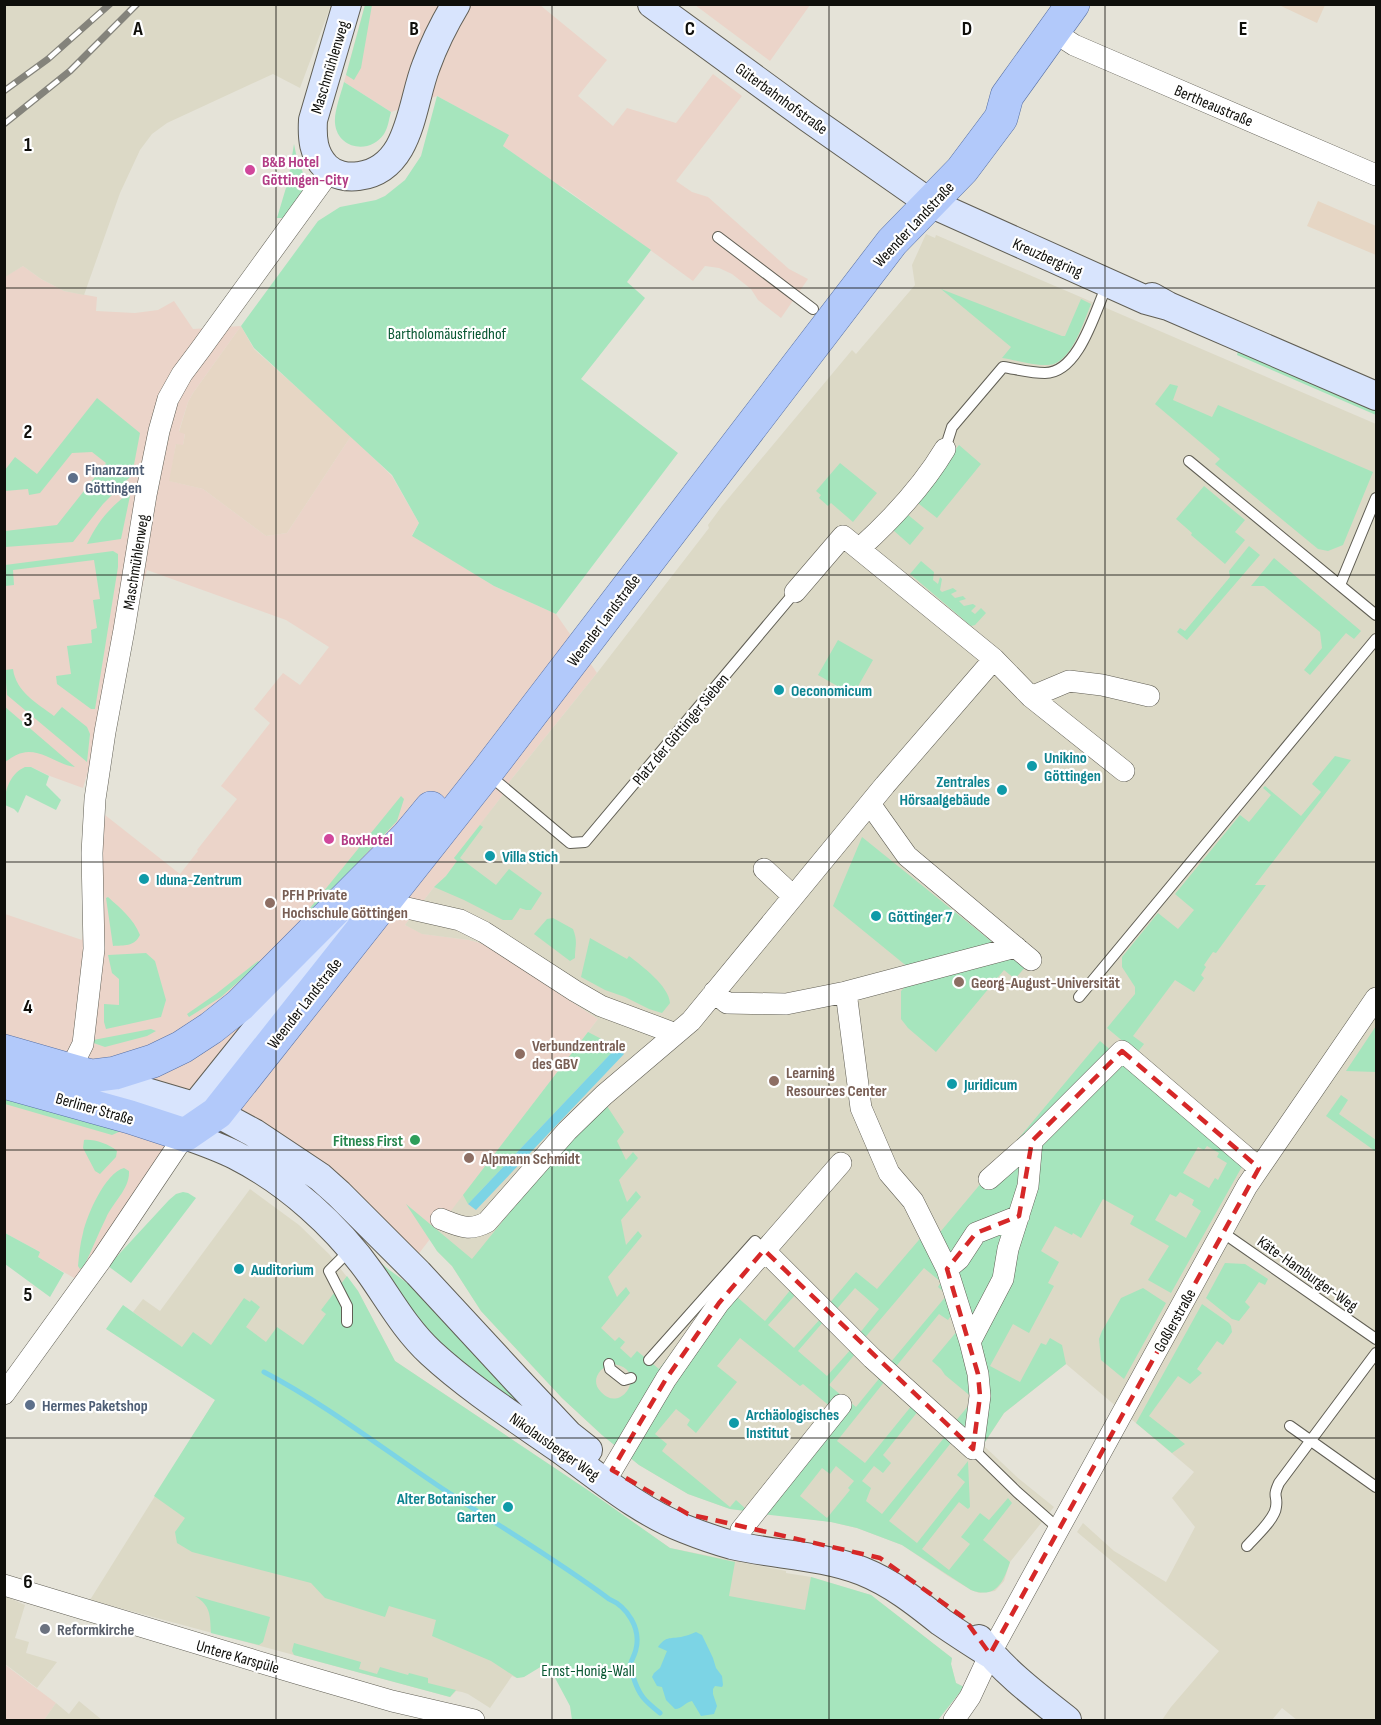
<svg xmlns="http://www.w3.org/2000/svg" width="1381" height="1725" viewBox="0 0 1381 1725" font-family="'Sofia Sans Condensed',sans-serif">
  <style>
    .commercial { fill: #ebd4c9 }
    .industrial { fill: #e6d6c4 }
    .built { fill: #dcd9c6 }
    .green { fill: #a6e5bd; fill-rule: evenodd }
    .water { fill: #7cd4e5 }
    .lines { fill: none; stroke-linecap: round; stroke-linejoin: round }
    .stream { stroke: #7cd4e5; stroke-width: 5 }
    .lane-casing { stroke: #605e54; stroke-width: 12 }
    .street-casing { stroke: #605e54; stroke-width: 22 }
    .secondary-casing { stroke: #605e54; stroke-width: 30 }
    .primary-casing { stroke: #5770a4; stroke-width: 34 }
    .lane { stroke: #fff; stroke-width: 10 }
    .street { stroke: #fff; stroke-width: 21 }
    .secondary { stroke: #d8e4fd; stroke-width: 28 }
    .primary { stroke: #b2c9fa; stroke-width: 33 }
    .rail-casing { stroke: #84837b; stroke-width: 7 }
    .rail { stroke: #fff; stroke-width: 4.5; stroke-dasharray: 14; stroke-linecap: butt }
    .marked { fill: none; stroke: #d62828; stroke-width: 4.5; stroke-dasharray: 12 8; stroke-linejoin: round }
    .grid { fill: none; stroke: #0f0f0b; stroke-width: 1.5; stroke-opacity: 0.55 }
    .hotel-dot { fill: #d1479c; stroke: #fff; stroke-width: 2 }
    .service-dot { fill: #5c6f8a; stroke: #fff; stroke-width: 2 }
    .culture-dot { fill: #0f9aa8; stroke: #fff; stroke-width: 2 }
    .education-dot { fill: #8d6e63; stroke: #fff; stroke-width: 2 }
    .leisure-dot { fill: #2e9e5b; stroke: #fff; stroke-width: 2 }
    .worship-dot { fill: #6b7280; stroke: #fff; stroke-width: 2 }
    .labels { text-anchor: middle; stroke-width: 4.5; stroke-linejoin: round; paint-order: stroke }
    .street-label { font-size: 16px; fill: #0f0f0b; stroke: #fff }
    .hotel-label { font-size: 16px; font-weight: bold; fill: #b23c85; stroke: #fff; text-anchor: start }
    .park-label { font-size: 16px; fill: #085732; stroke: #fff }
    .service-label { font-size: 16px; font-weight: bold; fill: #4e5e75; stroke: #fff; text-anchor: start }
    .culture-label { font-size: 16px; font-weight: bold; fill: #0d838f; stroke: #fff; text-anchor: start }
    .education-label { font-size: 16px; font-weight: bold; fill: #785e54; stroke: #fff; text-anchor: start }
    .leisure-label { font-size: 16px; font-weight: bold; fill: #27864d; stroke: #fff; text-anchor: end }
    .worship-label { font-size: 16px; font-weight: bold; fill: #5b616d; stroke: #fff; text-anchor: start }
    .grid-label { font-size: 20px; text-anchor: middle; font-weight: bold; fill: #0f0f0b; stroke: #fff; stroke-width: 4.5; stroke-linejoin: round; paint-order: stroke }
  </style>
  <rect width="100%" height="100%" fill="#e5e3d8"/>
  <path class="commercial" d="M365,4L540,5L607,60L578,96L613,126L627,108L676,123L713,74L742,96L676,181L692,192L708,197L789,269L808,279L781,318L758,300L751,289L732,274L719,268L705,266L693,281L563,187L557,185L503,146L508,135L437,96L391,112L344,82Z
    M695,5H810L770,61Z
    M23,266L41,279L64,291L97,297L96,311L135,313L158,310L174,301L193,329L241,326L193,393L188,402L179,431L185,433L183,446L176,444L170,481L203,489L266,536L287,533L351,436L392,476L419,523L412,535L494,586L556,614L597,673L510,781L502,796L455,858L457,861L446,876L434,887L405,925L423,934L469,940L484,944L598,1019L417,1256L201,1116L83,1283L37,1257L40,1252L5,1233V914L82,940L105,815L180,874L198,851L197,850L237,799L221,786L270,723L254,709L283,673L300,685L329,647L286,620L147,570L83,788L50,776L31,767L5,797L4,277Z
    M4,1664L56,1703L44,1720H5Z"/>
  <path class="industrial" d="M1279,5H1325L1317,23Z
    M1318,201L1376,226V255L1307,226Z
    M241,326L254,349L351,436L287,533L266,536L203,489L169,481L176,444L183,445L185,434L179,432L188,402L193,393Z"/>
  <path class="built" d="M4,5L331,4V5L300,88L273,74L167,123L152,134L140,150L120,193L84,295L64,291L41,279L23,266L5,277Z
    M926,234L935,238L936,235L1376,424V1720H1297L1282,1708L1272,1720H1162L1171,1707L1219,1651L1077,1532L1083,1523L1114,1551L1166,1582L1195,1527L1172,1498L1194,1472L1066,1364L1004,1413L983,1445L1018,1478L1054,1507L1010,1562L1004,1581L995,1591L979,1593L971,1590L948,1576L902,1545L857,1528L831,1522L730,1509L688,1494L639,1465L602,1435L562,1398L481,1311L452,1266L437,1251L431,1240L437,1229L598,1019L484,944L469,940L422,934L405,925L434,887L446,876L457,861L454,858L502,796L510,781L597,673L709,528L708,525L722,506L852,350L856,354L915,285L912,265Z
    M250,1189L299,1225L329,1254L358,1291L395,1361L589,1491L670,1548L786,1571V1573L811,1577L871,1595L952,1658L951,1664L956,1683L964,1687L938,1720L435,1530L133,1312L143,1299L160,1311Z
    M215,1400L524,1677L517,1678L512,1676L490,1708L468,1694L462,1692L456,1691L450,1697L90,1600Z
    M5,1596L25,1605L15,1638L29,1642L26,1653L57,1662L37,1688L5,1664Z
    M79,1701L102,1720H44L56,1703L69,1714Z"/>
  <path class="green" d="M365,5H372L361,68L354,80L346,75Z
    M344,82L391,112C389,119 388,128 384,134C370,155 337,149 335,123C334,111 341,94 344,82Z
    M437,96L509,135L503,146L651,250L627,282L645,298L581,379L678,453L556,614L494,586L412,536L419,523L392,475L254,348L241,326L318,221L340,207L376,200L385,196L405,180L421,156Z
    M294,144L297,159L308,184L285,218H277L288,181Z
    M941,289L1062,336H1065L1081,299L1091,304C1084,321 1073,357 1054,364C1042,368 1016,360 1002,358L1011,347Z
    M1238,351L1376,410V415L1237,355Z
    M1170,384L1178,386L1173,400L1212,417L1218,405L1373,472L1343,545L1328,551L1318,549L1215,464L1220,459L1155,404Z
    M97,398L140,433L132,475L103,504L73,542L5,547V531L57,525L106,463L92,452L72,453L40,493L29,495L28,489L5,491V470L15,457L37,474Z
    M959,445L981,464L937,518L914,500Z
    M840,463L877,493L853,522L831,503L828,506L819,498L821,495L816,491Z
    M1204,486L1245,520L1235,532L1245,540L1225,564L1191,535L1192,533L1176,519Z
    M131,491L121,539L87,544C99,519 110,508 131,491Z
    M907,514L924,528L910,545L893,530Z
    M1249,546L1260,555L1187,640L1177,632L1180,628L1185,631L1230,577L1229,571Z
    M113,551L118,554V567L95,709H91L57,684L56,676L71,674L67,646L92,643L91,630L97,628L93,600L100,599L94,560L13,570L14,585L5,586V565Z
    M1274,558L1361,631L1354,639L1346,633L1310,675L1304,670L1322,648L1320,632L1264,586H1251Z
    M921,561L934,572L933,580L938,584L940,577L942,579L940,590L942,592L953,588L957,591L951,594L955,598L963,596L966,599L959,601L964,606L973,604L976,606L971,611L975,614L981,608L986,613L975,625L971,626L910,574Z
    M838,640L873,660L853,695L818,675Z
    M13,669C16,692 37,703 54,716L62,707L87,727L90,734L87,762L7,695L5,670Z
    M4,706L75,767C58,765 40,748 22,753C16,754 10,759 5,762Z
    M1335,756L1351,760L1255,885H1266L1216,953L1213,952L1204,965L1206,967L1201,975L1204,978L1194,992L1175,980L1133,1036L1144,1044L1137,1053L1107,1028L1135,994V987L1122,967V957L1158,913L1178,929L1194,910L1175,894L1240,815L1249,822L1271,795L1263,788L1265,786L1301,816L1321,792L1312,784Z
    M25,767H31L49,776L46,785L61,800L56,810L26,795L18,813L14,809L5,805C4,790 11,773 25,767Z
    M401,796L404,799L397,821L308,915L306,913Z
    M480,825L483,827L460,858L496,885L509,869L542,893L531,910H526L520,908L512,920H503L464,900L434,887L446,876L457,861L454,858Z
    M862,837L997,946L909,968L833,906Z
    M108,897C121,909 133,918 140,935C134,947 124,945 113,946L106,898Z
    M553,918L573,929C578,942 575,945 575,958L570,961L534,934L547,919Z
    M590,938L627,959L629,956C642,966 669,986 670,1003L662,1013L649,1009L625,997L605,990L581,977Z
    M146,953L155,961L166,1000L161,1017L106,1029L104,1022V1004L119,1005V979L112,973L108,955Z
    M1010,955L1027,965L1015,979L1004,970L936,1052L908,1028L901,1019V991L912,980Z
    M258,961L260,963L221,997L189,1017L187,1014L216,994Z
    M1376,1026V1072L1346,1071Z
    M151,1029L156,1031L147,1036L105,1047L88,1041Z
    M588,1032L617,1047L468,1204L463,1195Z
    M1100,1041L1244,1163L1171,1293L1148,1280L1169,1246L1130,1224L1134,1216L1103,1199L1081,1238L1073,1233L1072,1235L1055,1226L1041,1251L1059,1262L1048,1283L1054,1286L1029,1333L1013,1324L990,1366L1020,1382L1041,1343L1046,1345L1050,1338L1062,1345L1066,1364L1004,1413L983,1445L954,1423L974,1399L945,1375L941,1369L932,1361L958,1330L952,1314L948,1320L939,1314L894,1369L890,1363L947,1295L938,1287L941,1282L924,1268L863,1340L859,1334L879,1309L855,1288L835,1311L828,1305L856,1272L877,1289L924,1234L936,1237ZM1207,1146L1219,1153L1217,1157L1227,1163L1218,1180L1215,1178L1209,1188L1183,1173L1198,1147L1204,1150ZM1180,1192L1194,1200L1192,1205L1201,1211L1186,1238L1155,1220L1170,1194L1176,1197Z
    M1341,1095L1348,1100L1339,1114L1376,1140L1375,1151L1326,1116Z
    M4,1097L121,1131L112,1135L5,1104Z
    M607,1106L624,1132L617,1141L626,1160L633,1152L638,1158L619,1180L627,1202L636,1191L641,1197L621,1220L626,1245L638,1231L642,1236L608,1277L617,1297L626,1287L630,1293L601,1328L615,1341L619,1337L625,1342L620,1348L631,1358L637,1351L659,1369L714,1299L737,1297L765,1321L792,1288L796,1294L768,1325L794,1348L822,1317L824,1321L798,1351L827,1376L853,1347L856,1353L829,1385L842,1396L832,1408L803,1384L800,1386L740,1338L717,1366L737,1382L696,1433L687,1425L690,1420L676,1409L655,1434L667,1444L662,1451L730,1507L736,1500L747,1510L746,1511L730,1509L688,1494L639,1465L602,1435L562,1398L481,1311L452,1266L437,1251L406,1204L472,1259C514,1208 558,1149 607,1106ZM611,1364C650,1366 623,1416 601,1392C590,1381 599,1368 611,1364Z
    M84,1140C94,1139 109,1144 117,1151L116,1157L100,1174L95,1171L83,1148Z
    M253,1153L388,1269L421,1293L566,1436L462,1366Z
    M124,1168L129,1171C130,1189 113,1202 106,1218C98,1234 92,1250 84,1266L80,1269L78,1266C79,1255 80,1244 83,1233C87,1215 105,1173 124,1168Z
    M183,1192L188,1193L196,1198L131,1283L108,1266L169,1200L176,1194Z
    M5,1233L40,1252L38,1257L64,1273L50,1297L5,1264Z
    M1225,1263L1245,1264L1268,1279L1265,1285L1259,1282L1245,1302L1250,1307L1239,1321L1232,1319L1206,1298Z
    M347,1276L358,1291L395,1361L589,1491L670,1548L735,1562L729,1596L805,1610L811,1577L871,1595L952,1658L951,1664L956,1683L964,1687L938,1720H572L570,1706L547,1663L524,1677L517,1678L491,1661L432,1636L436,1620L389,1606L385,1617L325,1598L311,1583L192,1552L177,1543L175,1532L185,1518L154,1496L215,1400L106,1329L123,1305L182,1347L193,1332L211,1345L244,1298L250,1302L251,1300L260,1307L246,1327L266,1342L277,1327L303,1345L326,1314L321,1310Z
    M1143,1288L1166,1303L1124,1379L1101,1360L1099,1339L1102,1331L1121,1298Z
    M1202,1304L1229,1323L1231,1326L1232,1332L1223,1345L1217,1341L1197,1369L1202,1373L1190,1384L1178,1376L1149,1416L1185,1444L1172,1453L1136,1423Z
    M882,1375L885,1381L837,1441L865,1463L913,1404L919,1410L883,1455L891,1463L883,1473L874,1466L862,1481L871,1488L866,1501L882,1514L948,1433L954,1439L889,1521L917,1543L965,1482L957,1475L968,1461L970,1507L968,1509L959,1502L922,1549L949,1570L970,1544L961,1537L980,1513L989,1520L1008,1498L1012,1503L983,1540L1010,1562C1003,1583 996,1599 971,1590L902,1545L857,1528L831,1522L762,1514L850,1402L856,1407ZM836,1466L854,1481L848,1488L850,1490L827,1518L800,1496L822,1468L830,1474Z
    M195,1596L270,1617L263,1642L259,1645L211,1633C210,1615 211,1606 195,1596Z
    M294,1643L361,1662L359,1669L377,1674L380,1667L408,1675L409,1673L428,1678V1683L456,1690L450,1697L294,1655L292,1651Z"/>
  <path class="water" d="M617,1047L624,1054L476,1210L468,1204Z
    M696,1632L702,1635L713,1658L716,1668L722,1676L723,1685L722,1687L715,1686L713,1689V1694L717,1706L714,1714L701,1716L692,1701C685,1702 682,1709 675,1709L666,1700L662,1687L657,1686L652,1677L654,1673L660,1668L667,1651L658,1647C666,1636 669,1639 681,1637C686,1636 691,1634 696,1632Z"/>
  <g class="lines">
    <path class="stream" d="M264,1372C325,1404 379,1446 437,1485C494,1523 554,1558 609,1599C628,1607 641,1629 636,1649C635,1655 630,1662 630,1667C630,1670 632,1673 633,1676C639,1696 645,1701 660,1713"/>
    <g class="lane-casing">
      <path id="lane" d="M718,237L813,309
        M945,449L952,427L1003,367C1016,369 1031,373 1045,373C1079,373 1095,311 1107,285
        M1189,461L1376,615
        M1340,585L1376,498
        M489,775L570,843L585,842L795,592
        M1079,997L1376,639
        M1222,1232L1376,1339
        M347,1322V1306L329,1271L343,1257L354,1252
        M649,1360L755,1241L764,1250
        M609,1364L610,1369L624,1380L631,1378
        M1290,1426L1376,1487
        M973,1449L1017,1492L1059,1529
        M1247,1546C1255,1537 1275,1519 1276,1507C1278,1495 1272,1498 1279,1483L1376,1353"/>
    </g>
    <g class="street-casing">
      <path id="street" d="M1054,32L1074,45L1376,175
        M859,549L994,659L1031,697L1124,771
        M795,592L843,536L859,549C890,521 924,484 945,449
        M1031,697L1069,681L1102,685L1149,696
        M870,804L907,856L1031,960
        M764,869L793,896
        M407,908L460,920L484,932L575,991L601,1006L676,1034
        M714,992L727,1003L786,1004L846,992L1016,947
        M846,992L861,1108L889,1173L913,1201L947,1269L970,1342L978,1374L980,1396L973,1449
        M70,1070L83,1044L94,949L92,853L95,799L105,732L124,630L146,495L159,431L168,399L182,374L200,350L330,171
        M989,1179L1032,1141L1122,1051L1259,1168
        M441,1219C459,1226 469,1232 487,1222L567,1131L604,1095L691,1021L885,785L994,659
        M764,1250L872,1358L973,1449
        M947,1269L959,1259L976,1233L1019,1216
        M970,1342L1003,1279L1008,1249L1028,1186L1032,1141
        M4,1394L101,1260L185,1135
        M612,1470L666,1379L719,1303L841,1163
        M741,1530L841,1405
        M4,1585L299,1674L392,1701L474,1720
        M954,1720L970,1697L990,1654L1247,1186L1376,998"/>
    </g>
    <g class="secondary-casing">
      <path id="secondary" d="M347,4L313,120C312,138 313,154 326,167C334,175 347,178 359,176C411,169 411,104 426,66C434,44 444,24 456,4
        M652,4L807,117L930,203L1146,300L1168,306
        M1152,297L1168,306L1376,396
        M353,909L196,1105L185,1135C202,1141 219,1147 235,1155C288,1182 337,1226 371,1274C390,1301 406,1330 431,1353C469,1388 514,1417 557,1447C598,1476 638,1511 685,1529C700,1535 717,1541 732,1545C775,1555 821,1555 862,1571C892,1583 916,1602 941,1622C957,1633 974,1644 990,1654
        M92,1076L217,1113L254,1133L320,1177L339,1194L418,1273L517,1380L569,1435L588,1450
        M979,1639C1003,1671 1035,1695 1067,1720"/>
    </g>
    <g class="primary-casing">
      <path id="primary" d="M4,1051L91,1076L115,1073L153,1061L182,1047L211,1028L240,1005L407,837L431,808
        M4,1082L130,1117L185,1135L217,1113L486,773L892,242L962,170L1001,118L1007,96L1073,4"/>
    </g>
    <use href="#lane" class="lane"/>
    <use href="#street" class="street"/>
    <use href="#secondary" class="secondary"/>
    <use href="#primary" class="primary"/>
    <g class="rail-casing">
      <path id="rail" d="M4,91L48,59L110,4
        M4,124L70,71L137,4"/>
    </g>
    <use href="#rail" class="rail"/>
  </g>
  <path class="marked" d="M1122,1051L1259,1168L990,1654L963,1617L880,1558L688,1514L612,1470L666,1379L719,1303L764,1250L973,1449L980,1396L978,1374L947,1269L976,1233L1019,1216L1032,1141Z"/>
  <path class="grid" d="M276,4V1720M552,4V1720M829,4V1720M1105,4V1720M4,288H1376M4,575H1376M4,862H1376M4,1150H1376M4,1438H1376"/>
  <g class="hotel-dot">
    <circle cx="250" cy="170" r="6"/>
    <circle cx="329" cy="839" r="6"/>
  </g>
  <g class="service-dot">
    <circle cx="73" cy="478" r="6"/>
    <circle cx="30" cy="1405" r="6"/>
  </g>
  <g class="culture-dot">
    <circle cx="779" cy="690" r="6"/>
    <circle cx="1032" cy="766" r="6"/>
    <circle cx="1002" cy="790" r="6"/>
    <circle cx="490" cy="856" r="6"/>
    <circle cx="144" cy="879" r="6"/>
    <circle cx="876" cy="916" r="6"/>
    <circle cx="952" cy="1084" r="6"/>
    <circle cx="239" cy="1269" r="6"/>
    <circle cx="734" cy="1423" r="6"/>
    <circle cx="508" cy="1507" r="6"/>
  </g>
  <g class="education-dot">
    <circle cx="270" cy="903" r="6"/>
    <circle cx="959" cy="982" r="6"/>
    <circle cx="520" cy="1054" r="6"/>
    <circle cx="774" cy="1081" r="6"/>
    <circle cx="469" cy="1158" r="6"/>
  </g>
  <circle class="leisure-dot" cx="415" cy="1140" r="6"/>
  <circle class="worship-dot" cx="45" cy="1629" r="6"/>
  <g class="labels">
    <g class="street-label">
      <text transform="translate(329 67) rotate(-73)" y="6">Maschmühlenweg</text>
      <text transform="translate(782 98) rotate(36)" y="6">Güterbahnhofstraße</text>
      <text transform="translate(1214 105) rotate(23)" y="6">Bertheaustraße</text>
      <text transform="translate(913 224) rotate(-47)" y="6">Weender Landstraße</text>
      <text transform="translate(1048 257) rotate(24)" y="6">Kreuzbergring</text>
      <text transform="translate(135 562) rotate(-81)" y="6">Maschmühlenweg</text>
      <text transform="translate(603 620) rotate(-53)" y="6">Weender Landstraße</text>
      <text transform="translate(680 729) rotate(-50)" y="6">Platz der Göttinger Sieben</text>
      <text transform="translate(304 1003) rotate(-52)" y="6">Weender Landstraße</text>
      <text transform="translate(95 1108) rotate(16)" y="6">Berliner Straße</text>
      <text transform="translate(1308 1273) rotate(35)" y="6">Käte-Hamburger-Weg</text>
      <text transform="translate(1174 1320) rotate(-61)" y="6">Goßlerstraße</text>
      <text transform="translate(555 1446) rotate(35)" y="6">Nikolausberger Weg</text>
      <text transform="translate(238 1656) rotate(16)" y="6">Untere Karspüle</text>
    </g>
    <g class="hotel-label">
      <text x="262" y="167">B&amp;B Hotel<tspan x="262" dy="18">Göttingen-City</tspan></text>
      <text x="341" y="845">BoxHotel</text>
    </g>
    <g class="park-label">
      <text x="447" y="339">Bartholomäusfriedhof</text>
      <text x="588" y="1676">Ernst-Honig-Wall</text>
    </g>
    <g class="service-label">
      <text x="85" y="475">Finanzamt<tspan x="85" dy="18">Göttingen</tspan></text>
      <text x="42" y="1411">Hermes Paketshop</text>
    </g>
    <g class="culture-label">
      <text x="791" y="696">Oeconomicum</text>
      <text x="1044" y="763">Unikino<tspan x="1044" dy="18">Göttingen</tspan></text>
      <text x="990" y="787" text-anchor="end">Zentrales<tspan x="990" dy="18">Hörsaalgebäude</tspan></text>
      <text x="502" y="862">Villa Stich</text>
      <text x="156" y="885">Iduna-Zentrum</text>
      <text x="888" y="922">Göttinger 7</text>
      <text x="964" y="1090">Juridicum</text>
      <text x="251" y="1275">Auditorium</text>
      <text x="746" y="1420">Archäologisches<tspan x="746" dy="18">Institut</tspan></text>
      <text x="496" y="1504" text-anchor="end">Alter Botanischer<tspan x="496" dy="18">Garten</tspan></text>
    </g>
    <g class="education-label">
      <text x="282" y="900">PFH Private<tspan x="282" dy="18">Hochschule Göttingen</tspan></text>
      <text x="971" y="988">Georg-August-Universität</text>
      <text x="532" y="1051">Verbundzentrale<tspan x="532" dy="18">des GBV</tspan></text>
      <text x="786" y="1078">Learning<tspan x="786" dy="18">Resources Center</tspan></text>
      <text x="481" y="1164">Alpmann Schmidt</text>
    </g>
    <g class="leisure-label">
      <text x="403" y="1146">Fitness First</text>
    </g>
    <g class="worship-label">
      <text x="57" y="1635">Reformkirche</text>
    </g>
  </g>
  <g class="grid-label">
    <text x="138" y="35">A</text>
    <text x="414" y="35">B</text>
    <text x="690" y="35">C</text>
    <text x="967" y="35">D</text>
    <text x="1243" y="35">E</text>
    <text x="28" y="151">1</text>
    <text x="28" y="438">2</text>
    <text x="28" y="726">3</text>
    <text x="28" y="1013">4</text>
    <text x="28" y="1301">5</text>
    <text x="28" y="1588">6</text>
  </g>
  <rect width="1381" height="1725" fill="none" stroke="#0f0f0b" stroke-width="12"/>
</svg>
